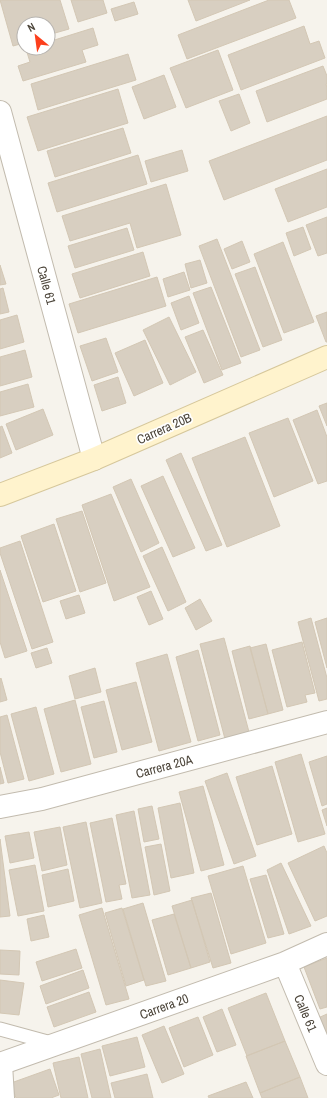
<svg xmlns="http://www.w3.org/2000/svg" width="327" height="1098" viewBox="0 0 327 1098" font-family="'Archivo Narrow',sans-serif">
  <style>
    .building { fill: #d8cfc1; stroke: #d3c7b4 }
    .lines { fill: none; stroke-linecap: round; stroke-linejoin: round }
    .lane-casing { stroke: #c2bbae; stroke-width: 15 }
    .street-casing { stroke: #c2bbae; stroke-width: 24 }
    .secondary-casing { stroke: #d6c79b; stroke-width: 24 }
    .lane { stroke: #fff; stroke-width: 13 }
    .street { stroke: #fff; stroke-width: 22 }
    .secondary { stroke: #fff3cd; stroke-width: 22 }
    .labels { text-anchor: middle; stroke-width: 3.5; stroke-linejoin: round; paint-order: stroke }
    .street-label { font-size: 13px; fill: #4b4439; stroke: #fff }
  </style>
  <rect width="100%" height="100%" fill="#f6f3ec"/>
  <path class="building" d="M0,0H60L69,29L48,35V24H24V43L13,46Z
    M71,0H103L107,13L78,22Z
    M188,0H250L196,21Z
    M269,0H289L296,18L187,59L178,35Z
    M134,2L138,14L115,21L111,9Z
    M304,26L310,44L319,41L325,58L241,90L228,55Z
    M93,28L98,45L82,50L86,62L23,81L18,66L30,62L26,49L48,48V42Z
    M218,50L233,90L186,108L170,68Z
    M128,54L136,80L38,110L31,84Z
    M323,66L327,76V84H326L327,88V99L267,122L256,91Z
    M164,75L176,107L144,119L132,87Z
    M118,89L128,123L38,151L27,117Z
    M239,94L250,123L231,131L219,101Z
    M327,116V160L224,200L209,161Z
    M123,128L131,153L55,177L47,151Z
    M182,150L188,171L151,182L145,161Z
    M138,155L147,184L57,212L48,183Z
    M327,169V207L288,222L275,189Z
    M166,184L181,235L137,248L130,223L70,241L62,216Z
    M327,217V253L318,256L306,225Z
    M303,227L311,249L294,256L286,233Z
    M127,228L134,250L75,268L68,246Z
    M217,239L260,350L241,357L199,246Z
    M242,241L250,262L232,269L224,249Z
    M283,242L314,322L284,333L254,254Z
    M143,252L150,276L80,298L72,274Z
    M200,260L207,283L191,288L185,264Z
    M0,265L6,284L0,285Z
    M255,267L282,340L263,347L235,274Z
    M184,272L190,290L168,297L163,279Z
    M157,277L166,306L78,333L69,304Z
    M211,287L241,363L222,370L193,293Z
    M3,288L9,312L0,314V289Z
    M189,296L199,323L181,330L171,303Z
    M327,312V342H326L316,316Z
    M17,315L24,342L0,349V320Z
    M169,317L196,372L170,385L143,330Z
    M203,330L223,375L204,383L185,337Z
    M106,338L118,372L92,381L80,346Z
    M145,340L163,383L134,396L115,353Z
    M25,350L32,377L0,386V357Z
    M118,377L126,403L102,411L94,385Z
    M28,384L34,407L0,416V392Z
    M327,403V426L319,406Z
    M43,409L53,435L16,450L6,424Z
    M317,410L327,437V481L318,484L293,420Z
    M288,418L313,481L274,497L249,433Z
    M2,426L12,453L0,458V427Z
    M245,437L280,526L227,547L192,458Z
    M181,453L222,545L206,551L166,460Z
    M163,476L195,548L173,557L141,486Z
    M131,479L159,543L141,552L113,487Z
    M111,494L150,587L114,601L82,505Z
    M82,511L106,583L80,592L56,519Z
    M54,524L76,591L43,602L21,536Z
    M20,541L53,642L32,649L0,553V548Z
    M162,547L186,602L168,611L143,556Z
    M0,570L27,651L5,658L0,642Z
    M151,591L163,619L149,625L137,597Z
    M79,595L85,613L66,619L60,601Z
    M200,599L212,621L196,630L185,608Z
    M311,618L327,678V699L319,701L298,622Z
    M327,618V668L315,622Z
    M224,638L249,732L225,739L200,644Z
    M302,642L315,693L305,695L307,702L287,707L272,650Z
    M266,644L283,710L268,714L250,648Z
    M250,646L268,714L249,719L232,651Z
    M47,648L52,663L36,668L31,653Z
    M198,650L220,735L198,741L176,657Z
    M167,654L191,742L159,751L136,663Z
    M95,668L101,692L75,699L69,676Z
    M1,678L7,700L0,702V679Z
    M136,682L152,742L122,750L106,690Z
    M75,700L91,764L61,772L44,709Z
    M104,701L117,752L94,758L81,707Z
    M36,707L54,774L29,781L11,714Z
    M7,715L24,779L8,783L0,752V717Z
    M301,754L325,834L298,842L275,762Z
    M327,756V804L322,806L309,762Z
    M272,766L292,834L257,845L236,777Z
    M0,767L4,783L0,784Z
    M227,773L256,856L234,864L205,781Z
    M203,786L224,865L201,871L179,792Z
    M180,803L194,873L171,878L158,808Z
    M152,806L159,839L144,842L138,809Z
    M327,808V826L322,810Z
    M134,811L150,895L132,898L116,815Z
    M112,818L126,884L119,885L122,899L106,902L90,823Z
    M86,822L102,903L80,908L63,827Z
    M60,827L67,865L42,871L34,832Z
    M29,832L34,858L10,863L5,836Z
    M0,839L10,916L0,917Z
    M161,844L170,891L154,895L145,847Z
    M324,846L327,853V916L315,921L288,863Z
    M281,863L311,926L289,934L267,870Z
    M35,865L44,911L18,916L9,870Z
    M243,866L266,943L231,954L208,876Z
    M68,869L74,901L48,907L42,875Z
    M266,875L284,934L268,938L250,879Z
    M211,893L231,963L213,968L191,898Z
    M192,900L210,962L191,968L172,906Z
    M143,903L166,981L146,986L123,909Z
    M102,908L129,999L106,1005L79,915Z
    M122,908L144,980L126,986L105,913Z
    M174,914L191,968L168,975L152,920Z
    M44,915L49,937L31,941L27,919Z
    M76,949L82,968L42,981L36,962Z
    M0,950L20,951L19,975L0,974Z
    M327,958V1007L320,1009L304,967Z
    M83,970L89,988L46,1004L40,986Z
    M0,980L24,983L19,1015L0,1013Z
    M89,992L96,1012L54,1027L47,1007Z
    M266,993L285,1041L247,1056L228,1008Z
    M222,1009L236,1045L217,1052L203,1017Z
    M327,1014V1041L318,1018Z
    M198,1017L213,1055L184,1067L169,1028Z
    M164,1026L184,1074L162,1083L142,1035Z
    M137,1037L145,1067L110,1076L102,1046Z
    M285,1041L300,1077L260,1093L246,1056Z
    M100,1049L111,1098H92L81,1054Z
    M79,1057L88,1098H61L53,1063Z
    M50,1069L59,1095L51,1098H16L11,1083Z
    M147,1074L153,1098H115L111,1083Z
    M300,1077L308,1098H262L260,1093Z
    M246,1082L253,1098H209L208,1096Z"/>
  <g class="lines">
    <g class="lane-casing">
      <path id="lane" d="M0,1029L55,1044"/>
    </g>
    <g class="street-casing">
      <path id="street" d="M0,112L94,459
        M0,807L42,799L327,722
        M285,963L327,1064
        M0,1064L285,963L327,944
        M1,1064L3,1098"/>
    </g>
    <g class="secondary-casing">
      <path id="secondary" d="M0,495L94,459L327,357"/>
    </g>
    <use href="#lane" class="lane"/>
    <use href="#street" class="street"/>
    <use href="#secondary" class="secondary"/>
  </g>
  <g class="labels">
    <g class="street-label">
      <text transform="translate(47 285) rotate(75)" y="5">Calle 61</text>
      <text transform="translate(164 428) rotate(-24)" y="5">Carrera 20B</text>
      <text transform="translate(164 766) rotate(-15)" y="5">Carrera 20A</text>
      <text transform="translate(164 1006) rotate(-20)" y="5">Carrera 20</text>
      <text transform="translate(306 1013) rotate(67)" y="5">Calle 61</text>
    </g>
  </g>
  <g transform="translate(36 36) rotate(331)"><circle r="19" fill="#ffffff" stroke="#b7b4b0"/>
  <path d="M0-3L7 15L0 10L-7 15Z" fill="#fc3f1d"/>
  <text y="-6" font-size="11" font-weight="bold" text-anchor="middle" fill="#4b4439">N</text>
  </g>
</svg>
